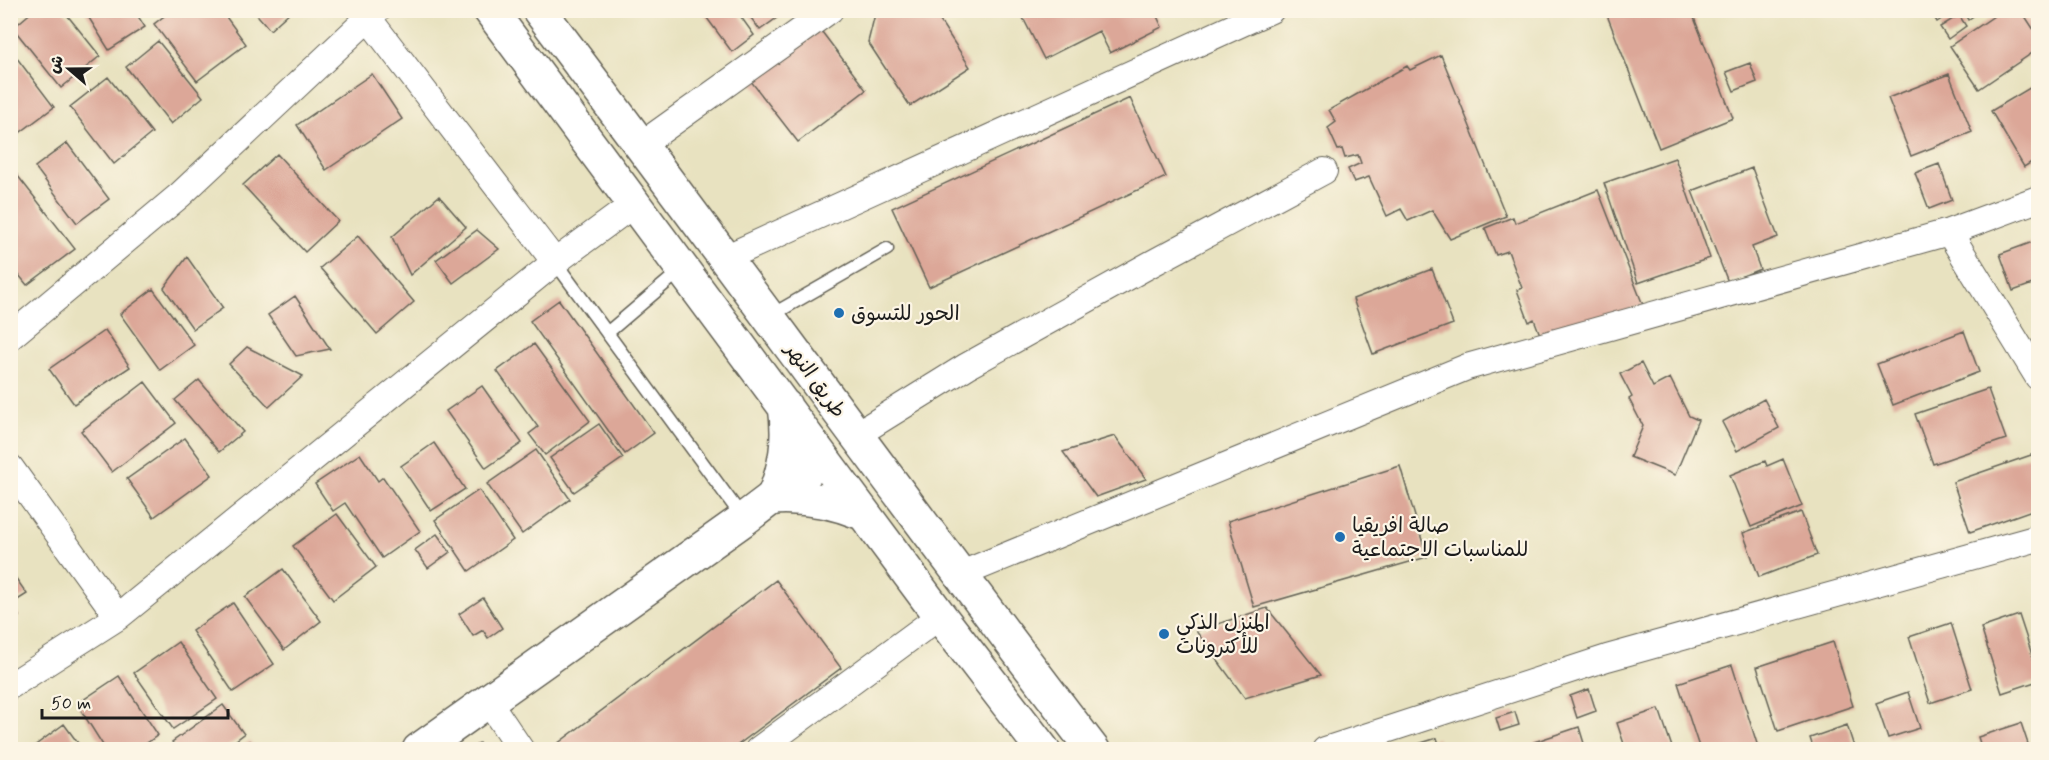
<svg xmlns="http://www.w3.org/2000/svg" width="2049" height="760" viewBox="0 0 2049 760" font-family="Mynerve,'Playpen Sans Arabic',sans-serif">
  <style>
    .building { fill: #dca798 }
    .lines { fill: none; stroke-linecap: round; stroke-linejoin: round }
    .service-casing { stroke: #636155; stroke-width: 15 }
    .minor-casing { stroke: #636155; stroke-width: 28 }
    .secondary-casing { stroke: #636155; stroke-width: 36 }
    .primary-casing { stroke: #636155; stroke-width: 36 }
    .service { stroke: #fff; stroke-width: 12 }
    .minor { stroke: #fff; stroke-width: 26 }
    .secondary { stroke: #fff; stroke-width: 33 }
    .primary { stroke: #fff; stroke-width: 33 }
    .poi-dot { fill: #1f6fb2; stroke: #fcf5e5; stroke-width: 2 }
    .labels { text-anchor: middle; stroke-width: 4.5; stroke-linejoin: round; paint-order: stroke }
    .poi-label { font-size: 21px; fill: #1c1c1c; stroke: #fcf5e5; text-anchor: start }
    .street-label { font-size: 21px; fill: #1c1c1c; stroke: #fcf5e5 }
  </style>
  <rect width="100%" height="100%" fill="#fcf5e5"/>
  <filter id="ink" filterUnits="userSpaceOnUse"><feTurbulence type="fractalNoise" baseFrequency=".0167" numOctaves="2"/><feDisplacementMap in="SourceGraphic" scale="12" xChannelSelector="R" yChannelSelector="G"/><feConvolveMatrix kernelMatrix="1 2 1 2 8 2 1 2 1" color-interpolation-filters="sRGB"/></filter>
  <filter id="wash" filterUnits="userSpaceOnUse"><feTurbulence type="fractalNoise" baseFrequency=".008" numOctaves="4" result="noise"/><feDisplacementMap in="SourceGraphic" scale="24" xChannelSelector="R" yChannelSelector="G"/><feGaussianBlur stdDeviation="1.35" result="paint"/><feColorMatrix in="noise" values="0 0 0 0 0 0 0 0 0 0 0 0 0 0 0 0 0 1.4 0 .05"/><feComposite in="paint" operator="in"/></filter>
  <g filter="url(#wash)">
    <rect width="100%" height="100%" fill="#e8e2c0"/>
    <g id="blocks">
      <path class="building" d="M34,10H63L100,56L61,88L13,28Z
        M84,10H134L145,27L109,50Z
        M172,10H221L246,44L197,81L154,24Z
        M253,10H292L270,30Z
        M701,10H736L754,35L732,52Z
        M745,10H773L778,17L760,30Z
        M876,10H933L970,67L910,106L868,42Z
        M1019,10H1154L1162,27L1110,53L1099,31L1044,59Z
        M1605,10H1691L1733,118L1659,148Z
        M1944,10H1955L1937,22L1934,17Z
        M1962,10H1981L1968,20Z
        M2003,10H2021L2038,36V49L1979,89L1950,46Z
        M1959,15L1966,26L1948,39L1940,27Z
        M819,28L866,90L798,142L750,80Z
        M158,41L203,97L171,124L126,67Z
        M10,49L54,107L10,140Z
        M1441,55L1506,216L1450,239L1432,210L1408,221L1401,209L1387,216L1369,177L1354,182L1348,169L1361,163L1358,155L1345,158L1342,149L1338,150L1328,128L1336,122L1329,110L1407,66L1410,70Z
        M1750,63L1757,82L1734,91L1726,72Z
        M372,74L402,119L326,170L297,125Z
        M1949,74L1972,132L1911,156L1888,98Z
        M108,77L152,133L114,164L70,107Z
        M2038,83V158L2024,167L1991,111Z
        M1130,98L1166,177L929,287L892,208Z
        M67,143L109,199L77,223L35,167Z
        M277,154L338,221L305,252L243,185Z
        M1675,158L1710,258L1638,283L1604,183Z
        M1939,164L1952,200L1929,209L1915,173Z
        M10,166L75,249L27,285L10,264Z
        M1752,168L1778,237L1752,247L1760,269L1728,282L1692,191Z
        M1598,190L1643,305L1544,345L1534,319L1529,322L1517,290L1522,288L1508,251L1496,255L1485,228L1513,217L1515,223Z
        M439,196L466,227L410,275L392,237Z
        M477,230L499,249L453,283L436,260Z
        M358,236L414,302L377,334L320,268Z
        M2038,240V282L2013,291L2000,254Z
        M187,257L223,308L193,329L164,288Z
        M1432,269L1453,324L1373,354L1353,299Z
        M153,289L194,345L160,370L120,314Z
        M295,296L330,349L296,356L268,315Z
        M559,300L654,433L625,454L530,321Z
        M105,330L130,367L74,404L49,369Z
        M1964,331L1979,372L1893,405L1877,364Z
        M534,344L590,421L545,455L529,434L538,427L497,371Z
        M247,347L303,376L269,407L229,364Z
        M1641,363L1653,387L1670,378L1689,416L1698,420L1675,475L1630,457L1643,426L1629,399L1632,397L1620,374Z
        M199,380L243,432L219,452L175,400Z
        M145,382L176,423L112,472L81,431Z
        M482,386L522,443L486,468L446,411Z
        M1988,389L2006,439L1933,464L1915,414Z
        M1764,399L1779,428L1737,451L1722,422Z
        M599,424L623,458L574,492L550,458Z
        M1115,436L1146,479L1096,497L1063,452Z
        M185,438L212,475L154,517L127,479Z
        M434,443L465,489L431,511L401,466Z
        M536,450L570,499L522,534L487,484Z
        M360,454L378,481L383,477L420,531L382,558L345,503L333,511L315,484Z
        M2034,454L2038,468V508L1970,532L1953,482Z
        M1783,459L1802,506L1751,527L1730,475L1765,461L1767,466Z
        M1400,466L1427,557L1254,607L1228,521Z
        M479,490L513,540L469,571L435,520Z
        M1801,512L1817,555L1759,577L1743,533Z
        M337,514L376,567L333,600L293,546Z
        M437,534L450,552L428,568L415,550Z
        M283,569L321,621L284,650L245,597Z
        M10,570L27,594L11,604L19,616L10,622Z
        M776,580L841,668L731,750H549Z
        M483,598L502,628L488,638L483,630L473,636L459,614Z
        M233,603L274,664L233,692L192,631Z
        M1267,608L1321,675L1245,698L1196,631Z
        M2019,615L2038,673V681L2002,693L1981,628Z
        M1951,623L1972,689L1930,703L1909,637Z
        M178,642L217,699L173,729L134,673Z
        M1833,642L1853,706L1778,731L1757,667Z
        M1732,665L1759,750H1700L1678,683Z
        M119,676L158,735L137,750H106L77,704Z
        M1589,689L1596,711L1577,718L1570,696Z
        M1908,692L1920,728L1888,738L1876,703Z
        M223,705L244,734L223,750H177L172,742Z
        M1659,709L1673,750H1626L1617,723Z
        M1515,712L1519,725L1500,731L1496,718Z
        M2021,723L2030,750H1982L1978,737Z
        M64,724L83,750H29Z
        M1847,725L1855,750H1814L1810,738Z
        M1579,727L1586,750H1537L1534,742Z
        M1437,738L1440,747L1420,750L1418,744Z
        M250,741L256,750H238Z
        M479,743L483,750H470Z"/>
    </g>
  </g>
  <g filter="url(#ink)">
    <use href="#blocks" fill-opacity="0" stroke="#636155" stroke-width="1.5"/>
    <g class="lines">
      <g class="service-casing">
        <path id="service" d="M555,262L743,518
          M770,316L887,249
          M607,333L681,270"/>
      </g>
      <g class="minor-casing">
        <path id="minor" d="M362,10L555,262
          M641,145L830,10
          M1949,232L2038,377
          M725,258L1271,10
          M10,337L180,195L377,10
          M856,435L967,366L1151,264L1324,171
          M10,467L118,617
          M959,575L1467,367L1949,232L2038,199
          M10,686L118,617L555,262L634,204
          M488,701L521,750
          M758,750L940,616
          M1325,750L1607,658L2038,538"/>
      </g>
      <g class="secondary-casing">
        <path id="secondary" d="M419,750L744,519L823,459"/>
      </g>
      <g class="primary-casing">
        <path id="primary" d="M490,10L940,616L1043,750
          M539,10C725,255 905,505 1093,750
          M785,406C790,440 786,466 773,498C805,496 832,501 862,513"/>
      </g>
      <use href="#service" class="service"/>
      <use href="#minor" class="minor"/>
      <use href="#secondary" class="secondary"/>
      <use href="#primary" class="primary"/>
    </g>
  </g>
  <g class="poi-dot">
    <circle cx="839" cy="313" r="6"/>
    <circle cx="1340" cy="537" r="6"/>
    <circle cx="1164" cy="634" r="6"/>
  </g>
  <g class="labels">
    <g class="poi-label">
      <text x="851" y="320">الحور للتسوق</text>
      <text x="1352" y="532">صالة افريقيا<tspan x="1352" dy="24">للمناسبات الاجتماعية</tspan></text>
      <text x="1176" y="629">المنزل الذكي<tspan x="1176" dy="24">للأكترونات</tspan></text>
    </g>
    <g class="street-label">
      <text transform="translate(816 380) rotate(54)" y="7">طريق النهر</text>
    </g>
  </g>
  <rect width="2049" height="760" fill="none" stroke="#fcf5e5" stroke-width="36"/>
  <g transform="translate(69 69) rotate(290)" stroke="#fcf5e5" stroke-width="4.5" paint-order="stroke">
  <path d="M0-4.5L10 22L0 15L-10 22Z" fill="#1c1c1c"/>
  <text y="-9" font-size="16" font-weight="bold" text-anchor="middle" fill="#1c1c1c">ش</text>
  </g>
  <path d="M42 709v9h186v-9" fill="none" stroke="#1c1c1c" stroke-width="3"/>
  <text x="51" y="709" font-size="18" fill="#1c1c1c" stroke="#fcf5e5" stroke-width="4.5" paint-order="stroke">50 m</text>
</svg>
